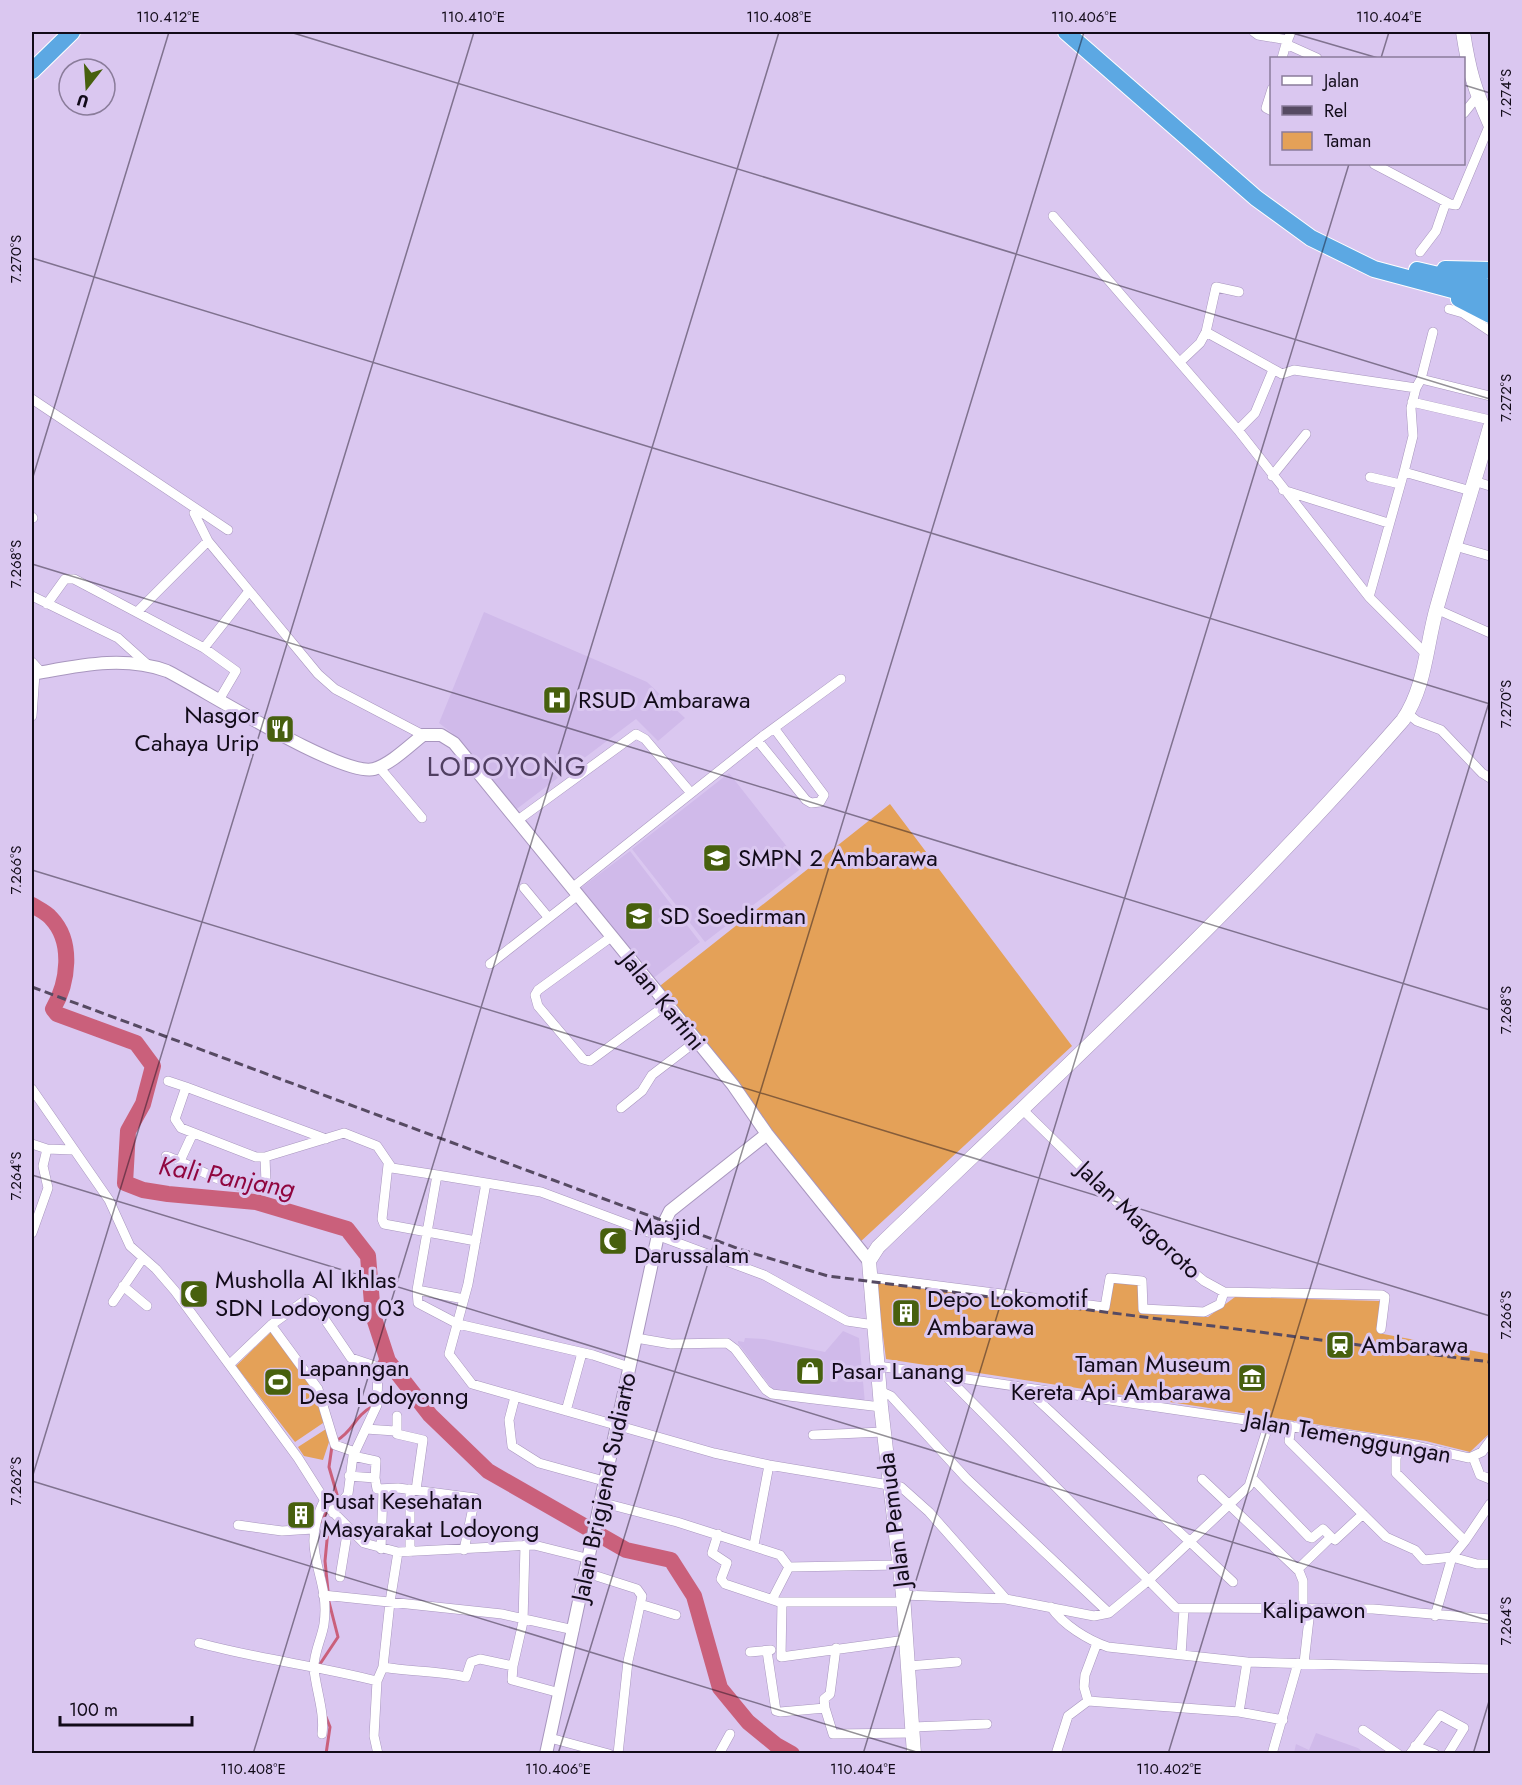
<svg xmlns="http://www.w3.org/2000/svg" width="1522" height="1785" viewBox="0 0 1522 1785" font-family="Jost,sans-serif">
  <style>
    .built { fill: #d0baea }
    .green { fill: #e4a158 }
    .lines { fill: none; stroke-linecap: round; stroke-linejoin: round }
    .stream { stroke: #ca607b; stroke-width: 3 }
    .river { stroke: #ca607b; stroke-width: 16 }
    .minor-casing { stroke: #a896be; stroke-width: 10 }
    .tertiary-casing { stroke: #a896be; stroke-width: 14 }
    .secondary-casing { stroke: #a896be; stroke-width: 15 }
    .trunk-casing { stroke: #fff; stroke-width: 18 }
    .minor { stroke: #fff; stroke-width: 9 }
    .tertiary { stroke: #fff; stroke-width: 12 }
    .secondary { stroke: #fff; stroke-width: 14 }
    .trunk { stroke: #5ca8e3; stroke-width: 16 }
    .rail { stroke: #564a62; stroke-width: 3; stroke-dasharray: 9 4.5; stroke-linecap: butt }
    .ticks { fill: none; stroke: #120b19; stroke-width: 1.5; stroke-opacity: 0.45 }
    .labels { text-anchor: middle; stroke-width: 6; stroke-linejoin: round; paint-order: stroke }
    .poi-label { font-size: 24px; fill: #120b19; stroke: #dac7f0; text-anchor: start }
    .street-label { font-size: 24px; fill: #120b19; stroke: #dac7f0 }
    .water-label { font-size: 26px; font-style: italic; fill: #90063f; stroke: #dac7f0 }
    .quarter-label { font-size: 27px; letter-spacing: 1.5px; fill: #503f61; stroke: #dac7f0 }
    .neatline { fill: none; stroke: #120b19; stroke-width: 2 }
    .ticks-label { font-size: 15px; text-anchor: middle; fill: #120b19 }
  </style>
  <rect width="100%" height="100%" fill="#dac7f0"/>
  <path class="built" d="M484,612L647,682L685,718L658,741L636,719L514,811L452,733L439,723Z
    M729,773L803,867L705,942L632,849Z
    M630,851L700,942L651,980L578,890Z
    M843,1331L859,1338L865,1403L773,1390L738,1343V1341L744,1342L745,1338L764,1339L825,1352Z
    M1316,1733L1358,1748L1364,1753H1294L1296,1744L1309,1750Z"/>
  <path class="green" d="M890,804L1072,1046L859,1243L656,989Z
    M1111,1280L1142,1283L1141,1312L1208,1317L1235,1297L1380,1301L1378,1333L1490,1354V1433L1470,1452L1426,1441L886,1359L876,1282L1107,1310Z
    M272,1331L319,1399L326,1421L295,1442L236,1366Z
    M326,1429L329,1442L323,1460L304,1456L298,1447Z"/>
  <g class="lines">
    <path class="stream" d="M378,1365L385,1349
      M336,1441C355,1430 353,1417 373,1406
      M328,1591L325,1561L328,1530L321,1520L338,1498L329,1467L332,1446
      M318,1667L338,1637L328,1598
      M326,1717L330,1727L326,1754"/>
    <path class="river" d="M32,905C38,909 46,912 51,918C74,942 68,983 53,1009L57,1014L136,1043L153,1066L143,1104L128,1131L125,1183L143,1190L168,1194L256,1202L347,1229L368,1256L373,1315L388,1361L430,1415L488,1471L626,1550L671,1560L694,1596L720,1688L748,1722L776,1745L792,1754"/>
    <g class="minor-casing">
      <path id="minor" d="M1254,32L1258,35L1288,40
        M1291,32L1286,44L1317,58
        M1282,58L1286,44
        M1272,89L1266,108L1272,111
        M1464,113L1477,97
        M1374,164L1450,204L1456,205L1490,124
        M1053,216L1238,430L1369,597L1427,655
        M1420,252L1436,231L1446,202
        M1449,309L1463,313L1490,331
        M1206,332L1216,287L1239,292
        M1180,362L1200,343L1206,332L1282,374L1294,370L1416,388L1421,379L1433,332
        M1421,379L1490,396
        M32,399L228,530
        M1412,402L1490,420
        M1238,430L1255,413L1273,370
        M1404,472L1413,436L1411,408L1416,388
        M1272,476L1306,434
        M1370,477L1400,484
        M1474,481L1490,486
        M1283,490L1388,523
        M194,513L208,541L318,674L335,689L423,735
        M32,517L33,518
        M1455,546L1490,556
        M32,596L118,638L147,664
        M1369,597L1404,472L1471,491
        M47,604L65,579H74L204,648L236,671L219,700
        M1436,609L1490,633
        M137,612L208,541
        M204,648L249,591
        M32,662L41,672
        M1407,713L1417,721L1441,730L1482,773L1490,778
        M32,716L35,674
        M758,741L806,800L811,803L820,802L824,795L774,728
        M379,767L422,818
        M518,820L636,734L645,739L691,793
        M524,888L548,917
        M572,888L763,736L841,679
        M611,937L538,990L535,995L538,1006L583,1059L590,1061L666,1005
        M490,964L578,895
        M168,1081L186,1087
        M32,1089L109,1200L130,1246L156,1269L175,1291L298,1458L331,1510L364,1543L398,1552L534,1545L590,1559
        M621,1108L642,1091L652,1075L695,1042
        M1022,1109L1166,1250L1204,1281L1224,1292L1382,1295L1385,1297L1381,1329
        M326,1139L186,1087L175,1119L181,1128L256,1157H265L344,1133L377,1146L392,1168L437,1175
        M32,1144L47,1149
        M166,1156C190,1162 242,1200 266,1183L265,1157
        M180,1161L193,1133
        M388,1165L382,1219L384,1224L476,1241
        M486,1183L468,1284L449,1354L472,1384L714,1453L769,1465L901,1487L929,1512L1006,1599
        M32,1233L48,1188L43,1166L47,1149L73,1150
        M869,1277L1105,1307L1110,1278L1142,1281L1143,1309L1204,1312L1220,1304L1224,1292
        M123,1286L147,1306
        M417,1290L418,1303L458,1324L593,1355L629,1367
        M464,1299L417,1290L437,1175L541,1192L764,1275L847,1321L874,1325
        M113,1302L143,1258
        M271,1325L318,1389L335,1445L355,1452
        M636,1338L671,1344L727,1343L735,1349L766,1390L772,1394L881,1407
        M230,1364L271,1325L307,1299L313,1302L351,1358L378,1367L377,1405L353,1456L348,1494L333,1513
        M878,1366L1402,1443L1469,1458L1482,1452L1490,1441
        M945,1375L1176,1608L1373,1609L1490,1619
        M1025,1388L1233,1582
        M880,1391L891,1396L966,1478L1109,1613
        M515,1397L509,1420L512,1446L539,1463L604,1481
        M566,1411L582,1353
        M397,1416V1434L423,1440L416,1490
        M1291,1426L1289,1441L1386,1537L1415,1550L1424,1560L1452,1557L1477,1564H1490
        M366,1429L395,1431
        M813,1435L884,1432
        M1402,1443L1396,1458V1473L1465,1541L1452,1557L1435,1616
        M353,1456L376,1461L375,1478
        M1473,1457L1480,1475L1490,1479
        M349,1476L375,1478L377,1489L398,1488L475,1498L464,1550
        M1202,1479L1299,1571L1303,1581V1610
        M1253,1479L1309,1537L1312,1538L1323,1529L1331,1537L1298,1569
        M600,1502L677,1522L780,1555L789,1567L773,1598
        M238,1525L282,1531L313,1529
        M718,1534L712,1553L727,1563L721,1579L725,1584L779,1602H903
        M1331,1537L1335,1540L1363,1514
        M1465,1541L1490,1504
        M754,1545L769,1465
        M381,1549L383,1490
        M410,1552V1489
        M789,1567L899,1565
        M587,1573L637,1589L642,1596L628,1661L618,1754
        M340,1577L348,1528
        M323,1595L502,1614L574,1630
        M903,1595L1006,1599L1094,1616L1109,1613L1149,1580L1249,1486L1269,1423
        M782,1602L781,1657L906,1640
        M640,1604L676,1615
        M1051,1607C1063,1625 1088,1640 1108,1647L1247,1662L1490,1669
        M199,1643C258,1659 318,1666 377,1681
        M767,1651L776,1711L780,1712L825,1708L824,1699L830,1694L836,1648
        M750,1652L771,1650
        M1181,1655L1184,1609
        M1304,1663L1310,1610
        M513,1666L523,1622L525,1545
        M909,1666L957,1662
        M383,1667C411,1672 439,1671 466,1677L471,1662L480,1659L513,1666L512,1680L560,1693
        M1088,1701L1084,1687L1085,1675L1097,1643
        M825,1708L833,1734L913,1733
        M1239,1712L1247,1662
        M913,1727L987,1724
        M1363,1730L1398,1754
        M322,1734C325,1713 316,1690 314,1669C313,1654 322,1638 324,1624C331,1574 298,1554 324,1501
        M550,1738L609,1754
        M1415,1746L1435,1754
        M378,1754L374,1736L377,1681L383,1667L390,1602L398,1552
        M719,1754L730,1734
        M1056,1754L1068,1716L1088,1701L1239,1712L1283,1720
        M1272,1754L1298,1663
        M1410,1754L1440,1715L1464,1728L1448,1754"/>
    </g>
    <g class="tertiary-casing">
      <path id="tertiary" d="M32,674C78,666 122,655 167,671C203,689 343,778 374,769C391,764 409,746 423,735H441L454,743L733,1085L767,1134L869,1261
        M546,1754L658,1235L670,1211L767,1134"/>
    </g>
    <g class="secondary-casing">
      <path id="secondary" d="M1463,32C1469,71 1474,88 1490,124
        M914,1754L903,1595L881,1407L869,1261L878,1247C1057,1075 1239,908 1403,720C1426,686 1426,645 1437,607C1454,547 1473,487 1490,427"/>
    </g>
    <g class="trunk-casing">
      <path id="trunk" d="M1066,32L1256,198L1311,238L1374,269L1490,300
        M32,71L72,32
        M1445,269L1490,270
        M1417,270L1490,287
        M1459,299L1490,315"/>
    </g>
    <use href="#minor" class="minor"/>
    <use href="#tertiary" class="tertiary"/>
    <use href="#secondary" class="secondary"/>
    <use href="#trunk" class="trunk"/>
    <path class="rail" d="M32,987L742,1250L828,1276L1490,1362"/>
  </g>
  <path class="ticks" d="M290,32L1490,399M1289,32L1378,58M1381,58L1389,32M1464,85L1490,93M32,258L1490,704M32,480L169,32M32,564L1490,1010M32,870L1490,1316M32,1175L1490,1621M32,1478L474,32M32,1481L923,1754M253,1754L779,32M558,1754L1084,32M863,1754L1349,164M1168,1754L1490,699M1473,1754L1490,1698"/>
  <defs>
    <g id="hospital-square" transform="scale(1.5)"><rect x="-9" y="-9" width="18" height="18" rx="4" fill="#47600e" stroke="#dac7f0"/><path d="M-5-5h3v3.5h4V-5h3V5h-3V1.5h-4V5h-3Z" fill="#fff"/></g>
    <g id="restaurant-square" transform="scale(1.5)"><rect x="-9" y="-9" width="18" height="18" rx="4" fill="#47600e" stroke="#dac7f0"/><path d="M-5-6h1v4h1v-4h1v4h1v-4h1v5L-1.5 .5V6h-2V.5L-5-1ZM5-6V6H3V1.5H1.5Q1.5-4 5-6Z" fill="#fff"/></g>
    <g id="school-square" transform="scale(1.5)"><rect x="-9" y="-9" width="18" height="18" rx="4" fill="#47600e" stroke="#dac7f0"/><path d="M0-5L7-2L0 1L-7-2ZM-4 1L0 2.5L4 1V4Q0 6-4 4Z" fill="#fff"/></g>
    <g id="mosque-square" transform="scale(1.5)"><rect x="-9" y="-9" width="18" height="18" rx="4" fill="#47600e" stroke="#dac7f0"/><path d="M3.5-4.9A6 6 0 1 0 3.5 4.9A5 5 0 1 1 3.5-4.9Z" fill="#fff"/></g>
    <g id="building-square" transform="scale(1.5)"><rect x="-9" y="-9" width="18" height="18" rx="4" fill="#47600e" stroke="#dac7f0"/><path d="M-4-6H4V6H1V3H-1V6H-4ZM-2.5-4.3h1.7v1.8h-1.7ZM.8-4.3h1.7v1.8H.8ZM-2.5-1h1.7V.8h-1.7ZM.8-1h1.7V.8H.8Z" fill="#fff"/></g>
    <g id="station-square" transform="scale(1.5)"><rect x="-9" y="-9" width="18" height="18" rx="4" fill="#47600e" stroke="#dac7f0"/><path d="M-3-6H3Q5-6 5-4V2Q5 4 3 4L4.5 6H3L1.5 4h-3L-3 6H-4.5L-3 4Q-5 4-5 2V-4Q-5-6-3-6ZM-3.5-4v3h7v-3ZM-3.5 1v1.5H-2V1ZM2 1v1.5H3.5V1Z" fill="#fff"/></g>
    <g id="shop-square" transform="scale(1.5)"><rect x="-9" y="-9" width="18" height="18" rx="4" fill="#47600e" stroke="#dac7f0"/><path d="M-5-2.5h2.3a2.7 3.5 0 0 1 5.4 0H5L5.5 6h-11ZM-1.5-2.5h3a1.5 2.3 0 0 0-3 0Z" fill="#fff"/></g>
    <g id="museum-square" transform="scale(1.5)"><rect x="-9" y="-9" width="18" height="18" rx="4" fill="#47600e" stroke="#dac7f0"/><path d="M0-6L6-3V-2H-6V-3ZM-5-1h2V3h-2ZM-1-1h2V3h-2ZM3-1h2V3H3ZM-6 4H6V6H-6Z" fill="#fff"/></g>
    <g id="stadium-square" transform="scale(1.5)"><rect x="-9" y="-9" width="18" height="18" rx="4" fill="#47600e" stroke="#dac7f0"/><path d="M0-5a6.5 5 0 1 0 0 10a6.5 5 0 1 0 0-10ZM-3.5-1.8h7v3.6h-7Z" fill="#fff"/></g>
  </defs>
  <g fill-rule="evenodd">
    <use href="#hospital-square" x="557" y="700"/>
    <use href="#restaurant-square" x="280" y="729"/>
    <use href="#school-square" x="717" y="858"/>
    <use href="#school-square" x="639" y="916"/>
    <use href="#mosque-square" x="613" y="1241"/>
    <use href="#mosque-square" x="194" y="1294"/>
    <use href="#building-square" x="906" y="1313"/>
    <use href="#station-square" x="1340" y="1345"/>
    <use href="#shop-square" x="810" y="1371"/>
    <use href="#museum-square" x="1252" y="1378"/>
    <use href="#stadium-square" x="278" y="1382"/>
    <use href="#building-square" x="301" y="1515"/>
  </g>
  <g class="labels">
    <g class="poi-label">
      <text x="578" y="708">RSUD Ambarawa</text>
      <text x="259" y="723" text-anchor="end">Nasgor<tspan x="259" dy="28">Cahaya Urip</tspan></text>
      <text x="738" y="866">SMPN 2 Ambarawa</text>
      <text x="660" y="924">SD Soedirman</text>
      <text x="634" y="1235">Masjid<tspan x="634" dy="28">Darussalam</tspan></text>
      <text x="215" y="1288">Musholla Al Ikhlas<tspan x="215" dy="28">SDN Lodoyong 03</tspan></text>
      <text x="927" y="1307">Depo Lokomotif<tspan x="927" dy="28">Ambarawa</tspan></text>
      <text x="1361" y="1353">Ambarawa</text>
      <text x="1231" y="1372" text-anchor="end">Taman Museum<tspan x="1231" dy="28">Kereta Api Ambarawa</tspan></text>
      <text x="299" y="1376">Lapanngan<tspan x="299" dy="28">Desa Lodoyonng</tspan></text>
      <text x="831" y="1379">Pasar Lanang</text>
      <text x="322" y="1509">Pusat Kesehatan<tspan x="322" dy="28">Masyarakat Lodoyong</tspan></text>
    </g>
    <g class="street-label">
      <text transform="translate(663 1001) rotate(51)" y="8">Jalan Kartini</text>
      <text transform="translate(1139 1220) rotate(43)" y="8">Jalan Margoroto</text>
      <text transform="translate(1348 1437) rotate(10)" y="8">Jalan Temenggungan</text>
      <text transform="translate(604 1487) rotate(-78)" y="8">Jalan Brigjend Sudiarto</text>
      <text transform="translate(894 1520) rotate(-97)" y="8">Jalan Pemuda</text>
      <text x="1314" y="1618">Kalipawon</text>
    </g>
    <g class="water-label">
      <text transform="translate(227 1177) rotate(10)" y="9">Kali Panjang</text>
    </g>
    <g class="quarter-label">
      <text x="507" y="776">LODOYONG</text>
    </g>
  </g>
  <rect width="1522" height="1785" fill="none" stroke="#dac7f0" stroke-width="66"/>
  <rect x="1270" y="57" width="195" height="108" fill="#dac7f0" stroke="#8a7c9a" stroke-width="1.5"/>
  <rect x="1282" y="76" width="30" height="9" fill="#ffffff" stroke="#8a7c9a" stroke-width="1.5"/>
  <text x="1324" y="87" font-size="18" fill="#120b19">Jalan</text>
  <rect x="1282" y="106" width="30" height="9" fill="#564a62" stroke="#8a7c9a" stroke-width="1.5"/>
  <text x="1324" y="117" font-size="18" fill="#120b19">Rel</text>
  <rect x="1282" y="132" width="30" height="18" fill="#e4a158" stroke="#8a7c9a" stroke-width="1.5"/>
  <text x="1324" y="147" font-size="18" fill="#120b19">Taman</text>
  <g transform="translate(87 87) rotate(197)"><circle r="28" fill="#dac7f0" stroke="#8a7c9a" stroke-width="1.5"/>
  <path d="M0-4.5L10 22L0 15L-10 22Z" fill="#47600e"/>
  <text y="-9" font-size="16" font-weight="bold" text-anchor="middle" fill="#120b19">U</text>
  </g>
  <path d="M60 1716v9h132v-9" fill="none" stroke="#120b19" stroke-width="3"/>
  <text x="69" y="1716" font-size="18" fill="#120b19" stroke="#dac7f0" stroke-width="4.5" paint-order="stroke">100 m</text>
  <rect x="33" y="33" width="1456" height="1719" class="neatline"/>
  <g class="ticks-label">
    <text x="168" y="22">110.412°E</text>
    <text x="473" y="22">110.410°E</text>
    <text x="779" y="22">110.408°E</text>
    <text x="1084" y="22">110.406°E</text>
    <text x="1389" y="22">110.404°E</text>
    <text transform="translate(1506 93) rotate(-90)" y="5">7.274°S</text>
    <text transform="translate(16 259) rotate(-90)" y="5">7.270°S</text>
    <text transform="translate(1506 398) rotate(-90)" y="5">7.272°S</text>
    <text transform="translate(16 564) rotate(-90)" y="5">7.268°S</text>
    <text transform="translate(1506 704) rotate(-90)" y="5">7.270°S</text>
    <text transform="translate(16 870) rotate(-90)" y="5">7.266°S</text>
    <text transform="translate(1506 1010) rotate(-90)" y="5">7.268°S</text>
    <text transform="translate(16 1176) rotate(-90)" y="5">7.264°S</text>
    <text transform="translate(1506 1315) rotate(-90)" y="5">7.266°S</text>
    <text transform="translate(16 1481) rotate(-90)" y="5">7.262°S</text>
    <text transform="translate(1506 1621) rotate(-90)" y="5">7.264°S</text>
    <text x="253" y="1774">110.408°E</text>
    <text x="558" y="1774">110.406°E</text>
    <text x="863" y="1774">110.404°E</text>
    <text x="1169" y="1774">110.402°E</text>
  </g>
</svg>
